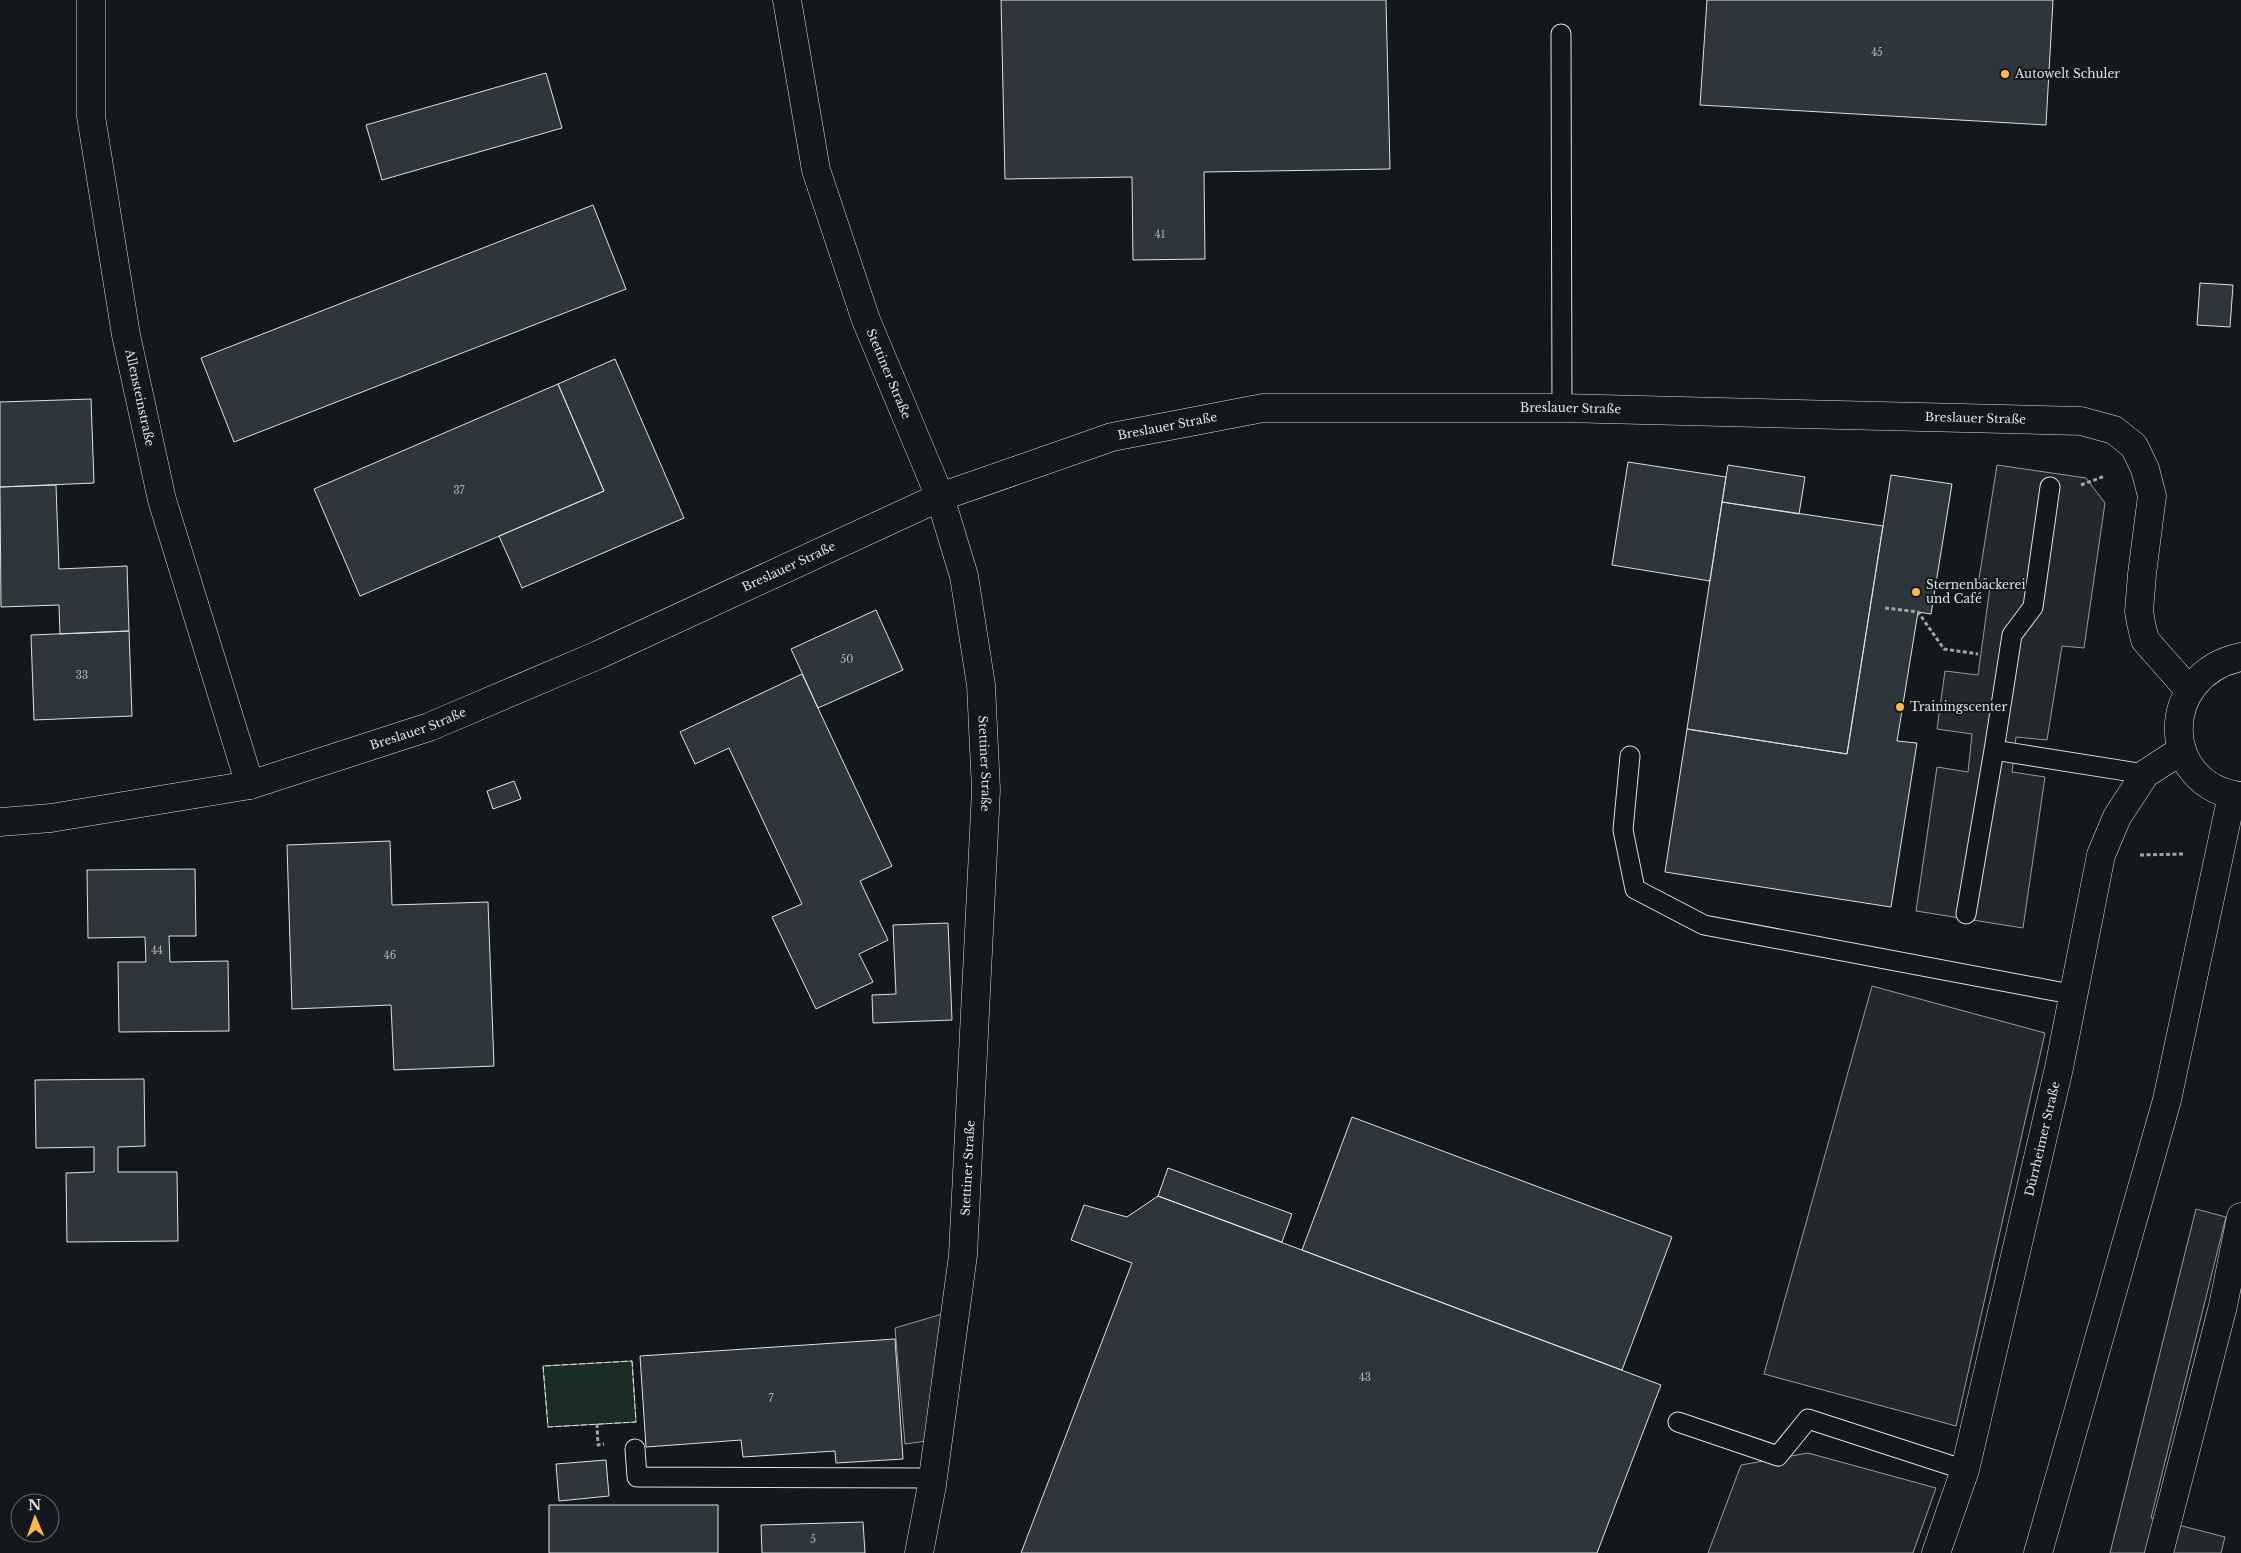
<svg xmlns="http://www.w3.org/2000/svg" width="2241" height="1553" viewBox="0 0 2241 1553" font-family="'Libre Baskerville',serif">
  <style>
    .green { fill: #1a2d24; stroke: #939e99 }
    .parking { fill: #24282b; stroke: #939e99 }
    .building { fill: #2c363c; stroke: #d8e6dc }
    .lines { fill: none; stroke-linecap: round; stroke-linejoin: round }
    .service-casing { stroke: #d8e6dc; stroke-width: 21 }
    .minor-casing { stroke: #d8e6dc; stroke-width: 29 }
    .secondary-casing { stroke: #d8e6dc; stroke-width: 29 }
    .path { stroke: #9da8a2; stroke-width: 3; stroke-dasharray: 4 2.5; stroke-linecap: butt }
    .service { stroke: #14181c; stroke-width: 19 }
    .minor { stroke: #14181c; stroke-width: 28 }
    .secondary { stroke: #14181c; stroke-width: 28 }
    .fence { stroke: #d8e6dc; stroke-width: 1; stroke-dasharray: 6 2.5; stroke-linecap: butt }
    .poi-dot { fill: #ffb74d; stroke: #14181c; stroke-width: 2 }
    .labels { text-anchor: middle; stroke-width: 4; stroke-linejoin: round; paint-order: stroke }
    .number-label { font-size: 10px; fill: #adbab4 }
    .poi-label { font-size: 12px; fill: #d8e6dc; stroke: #14181c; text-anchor: start }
    .street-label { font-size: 12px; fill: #d8e6dc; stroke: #14181c }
  </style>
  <rect width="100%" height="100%" fill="#14181c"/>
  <path class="green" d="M632,1361L636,1422L548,1427L543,1366Z"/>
  <path class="parking" d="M1997,465L2086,478L2105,503L2084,648L2062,646L2047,740L2016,737L2012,772L2045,777L2023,928L1916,911L1937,767L1968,772L1972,734L1937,729L1945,671L1978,675L1990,587L1978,585Z
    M1872,986L2045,1033L1956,1426L1764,1374Z
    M2196,1209L2226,1217L2151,1518L2225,1537L2221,1553H2110Z
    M949,1312L934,1440L905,1444L895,1328Z
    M1808,1453L1936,1488L1913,1553H1708L1741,1465Z"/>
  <path class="building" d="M1001,0H1386L1390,169L1204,172L1205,259L1133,260L1132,177L1005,179Z
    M1707,0H2053L2046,125L1700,105Z
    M546,73L562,128L382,180L366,125Z
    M593,205L626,289L234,442L201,358Z
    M2200,283L2233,285L2230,327L2197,325Z
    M615,359L684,518L522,588L499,536L604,491L558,384Z
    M558,384L604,491L360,596L314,489Z
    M91,399L94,483L0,487V402Z
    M1628,462L1726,477L1710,581L1612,565Z
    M1728,465L1805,477L1799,514L1722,502Z
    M1891,475L1952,484L1931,614L1918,612L1897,741L1917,743L1891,907L1665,872L1687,729L1847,754Z
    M56,485L59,569L127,566L129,631L60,634L59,605L1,607L0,487Z
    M1722,502L1883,526L1847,754L1687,729Z
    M876,610L903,670L818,708L791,649Z
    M129,631L132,716L34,720L31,635Z
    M802,674L892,866L860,881L888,940L859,954L873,982L816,1009L772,917L802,904L729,748L695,764L680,732Z
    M514,781L521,799L493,809L487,791Z
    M390,841L392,905L488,902L494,1066L394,1070L391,1005L292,1009L287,845Z
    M195,869L196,936H169L170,962L228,961L229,1031L119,1032L118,962H146L145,937L88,938L87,870Z
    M948,923L952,1020L873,1023L872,995L896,994L893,925Z
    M144,1079L145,1146L118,1147V1172H177L178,1241L67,1242L66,1173L94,1172V1147L36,1148L35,1080Z
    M1352,1117L1672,1237L1622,1370L1302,1250Z
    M1168,1168L1292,1214L1282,1242L1158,1196Z
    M1158,1196L1661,1385L1597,1553H1021L1132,1263L1071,1240L1084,1205L1127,1217Z
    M895,1339L903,1459L836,1463L835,1451L743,1457L741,1440L646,1447L640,1356Z
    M606,1460L609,1496L559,1501L556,1464Z
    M549,1505H718V1553H549Z
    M863,1522L865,1553H762L761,1525Z"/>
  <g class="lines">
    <g class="service-casing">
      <path id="service" d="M1561,34L1562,408
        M1994,750L2012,635L2033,607L2050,487
        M1630,756L1623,830L1635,889L1704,925L2076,995
        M1966,914L1994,750L2145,774
        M1678,1422L1778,1456L1808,1419L1965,1470
        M635,1449L637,1477L932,1478"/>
    </g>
    <g class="minor-casing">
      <g id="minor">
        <path id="s1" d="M91,0V116L126,335L162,500L250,785"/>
        <path id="s2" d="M787,0L816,170L866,320L940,497L964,576L981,685L986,790L963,1255L932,1485L919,1553"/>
        <path id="s3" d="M0,822L51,818L250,785L429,727L598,655L940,497L1112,437L1263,408H1562L2081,421L2114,430L2134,446L2145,469L2152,496L2142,574L2139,611L2141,623L2145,640L2189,690"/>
        <path id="s4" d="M1936,1553L1965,1470L2059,1068L2101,855L2117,817L2145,774L2182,750"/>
        <path d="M2159,1553L2223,1306L2241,1217"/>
      </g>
    </g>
    <g class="secondary-casing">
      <path id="secondary" d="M2241,657C2157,675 2159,786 2241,796
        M2038,1553L2167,1100L2232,795"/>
    </g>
    <path class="path" d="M2081,485L2105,476
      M1885,608L1918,612L1944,649L1978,654
      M2140,855L2184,854
      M597,1424L598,1445L604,1444"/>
    <use href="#service" class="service"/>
    <use href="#minor" class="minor"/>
    <use href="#secondary" class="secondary"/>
    <path class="fence" d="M632,1361L636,1422L548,1427L543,1366Z"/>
  </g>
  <g class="poi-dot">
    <circle cx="2005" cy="74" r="5"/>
    <circle cx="1916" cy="592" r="5"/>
    <circle cx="1900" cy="707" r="5"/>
  </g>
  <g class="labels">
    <g class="number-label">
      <text x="1877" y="56">45</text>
      <text x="1160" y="238">41</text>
      <text x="459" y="494">37</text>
      <text x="847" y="663">50</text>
      <text x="82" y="679">33</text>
      <text x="157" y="954">44</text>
      <text x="390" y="959">46</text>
      <text x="1365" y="1381">43</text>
      <text x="771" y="1402">7</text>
      <text x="813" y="1543">5</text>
    </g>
    <g class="poi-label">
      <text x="2015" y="78">Autowelt Schuler</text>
      <text x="1926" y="589">Sternenbäckerei<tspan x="1926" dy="14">und Café</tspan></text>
      <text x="1910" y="711">Trainingscenter</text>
    </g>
    <g class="street-label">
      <text dy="4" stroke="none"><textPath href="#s2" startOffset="389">Stettiner Straße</textPath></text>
      <text dy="4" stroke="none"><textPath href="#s1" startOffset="402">Allensteinstraße</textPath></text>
      <text dy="4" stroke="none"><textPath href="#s3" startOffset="1645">Breslauer Straße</textPath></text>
      <text dy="4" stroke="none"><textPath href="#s3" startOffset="2050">Breslauer Straße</textPath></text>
      <text dy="4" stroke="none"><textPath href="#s3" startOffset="1240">Breslauer Straße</textPath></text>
      <text dy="4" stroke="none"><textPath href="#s3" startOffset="835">Breslauer Straße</textPath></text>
      <text dy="4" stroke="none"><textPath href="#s3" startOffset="430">Breslauer Straße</textPath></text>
      <text dy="4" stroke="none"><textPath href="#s2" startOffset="794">Stettiner Straße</textPath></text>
      <text dy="4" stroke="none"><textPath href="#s4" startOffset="428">Dürrheimer Straße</textPath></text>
      <text transform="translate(968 1168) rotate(-87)" y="4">Stettiner Straße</text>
    </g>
  </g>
  <g transform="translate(35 1518) rotate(358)"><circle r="24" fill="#14181c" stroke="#626a69"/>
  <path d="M0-4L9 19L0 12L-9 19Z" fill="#ffb74d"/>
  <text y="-8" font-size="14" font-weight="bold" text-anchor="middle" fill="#d8e6dc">N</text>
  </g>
</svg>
